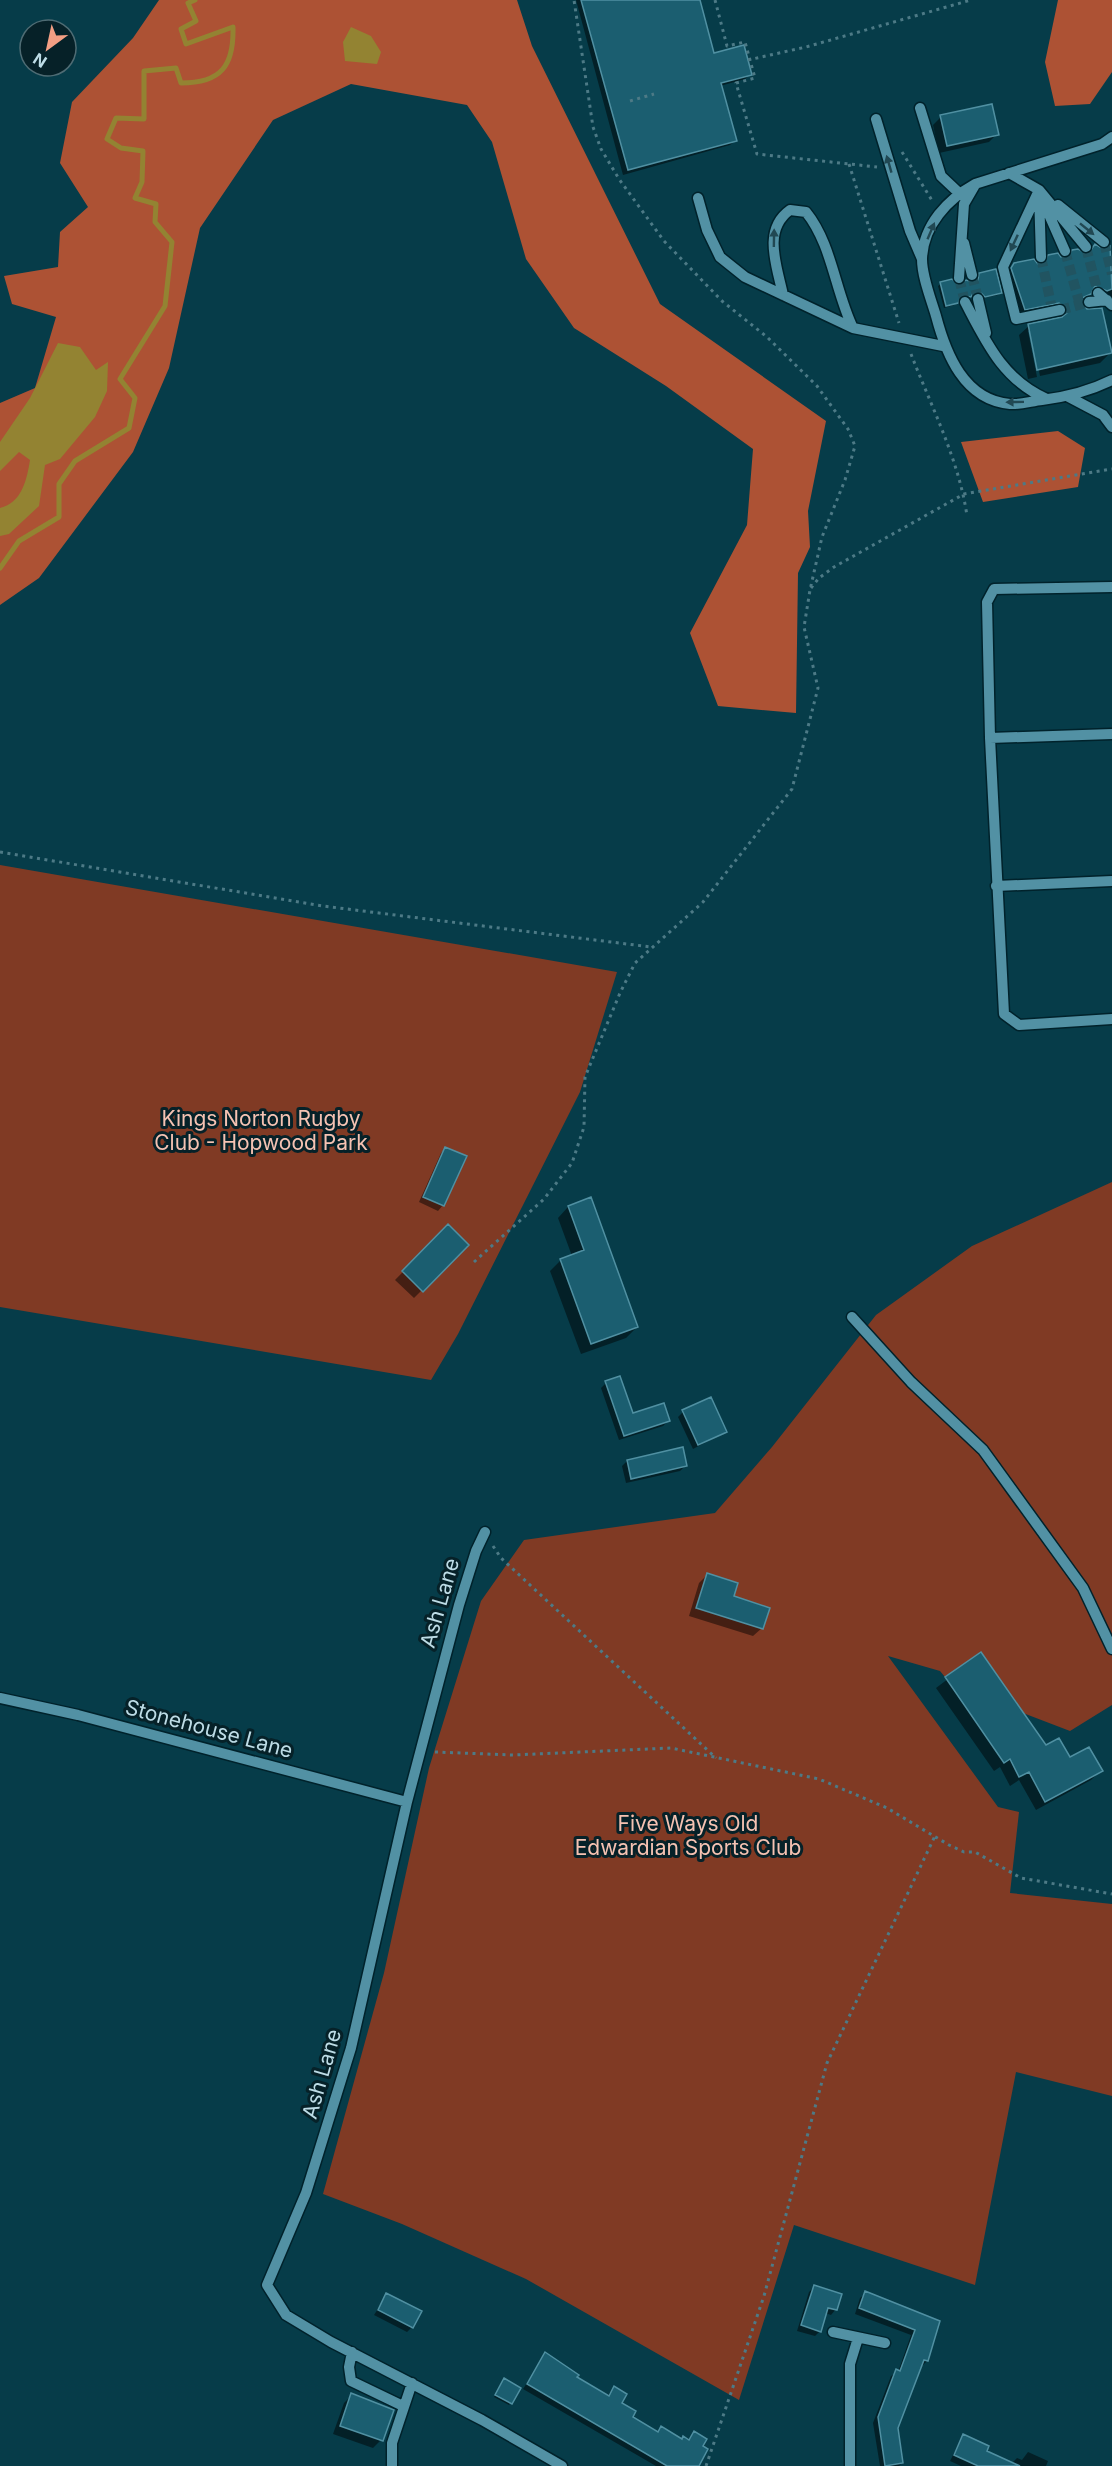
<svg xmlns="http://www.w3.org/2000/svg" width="1112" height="2466" viewBox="0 0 1112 2466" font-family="Inter,sans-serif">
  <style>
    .green { fill: #803a24 }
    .forest { fill: #ad5234 }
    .water { fill: #938332 }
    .shadow { fill: #0007 }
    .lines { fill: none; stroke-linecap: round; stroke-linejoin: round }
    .stream { stroke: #938332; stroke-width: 5 }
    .building { fill: #1b5e70; stroke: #5090a2; stroke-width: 1.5 }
    .minor-tunnel { stroke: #215461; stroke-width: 10; stroke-dasharray: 10 5; stroke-linecap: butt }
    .minor-casing { stroke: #00222b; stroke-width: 13 }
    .path { stroke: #4d7a86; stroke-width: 3; stroke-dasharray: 3 4.5; stroke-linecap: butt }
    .minor { stroke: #5291a4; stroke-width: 10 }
    .oneway { fill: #214853 }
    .labels { text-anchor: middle; stroke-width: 6; stroke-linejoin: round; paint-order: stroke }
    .park-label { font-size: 21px; fill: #f5c2b2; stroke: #062128 }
    .street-label { font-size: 21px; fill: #bddce6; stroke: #062128 }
  </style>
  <rect width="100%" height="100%" fill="#063c49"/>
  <path class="green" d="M0,865L617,972L580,1092L458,1334L431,1380L0,1307Z
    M1112,1182V1705L1070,1731L1023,1713L981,1652L945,1677L940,1671L888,1656L998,1807L1019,1812L1010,1893L1112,1904V2096L1016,2072L975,2285L794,2225L739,2400L526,2279L402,2224L323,2194L384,1973L429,1768L481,1601L524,1540L715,1513L772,1447L876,1315L972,1246Z"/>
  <path class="forest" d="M159,0H517L532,46L660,304L826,421L808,511L810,547L798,573L796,713L718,706L690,633L747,525L753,449L666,386L574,328L526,259L492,142L467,105L351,84L273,120L200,228L169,368L133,452L39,578L0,605V403L35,388L56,317L12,304L4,276L58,267L60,232L88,207L60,163L72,102L133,38Z
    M1058,0H1112V72L1090,104L1055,106L1045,62Z
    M1058,431L1085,448L1078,487L983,502L961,442Z"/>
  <path class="water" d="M351,27L371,36L381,52L377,64L345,61L343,42Z
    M58,343L80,347L96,370L108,362L107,391L95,417L60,459L45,465L39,506L9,534L0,536V508C22,503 27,479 30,460L19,452L0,471V442L30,398Z"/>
  <path class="shadow" d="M576,0H698L713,55L750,74L745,79L720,86L736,140L730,145L623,175Z
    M941,117L997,134L989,142L939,153L933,125Z
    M1093,247L1103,251L1109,248L1112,260V298L1110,300L1092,289L1080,302L1110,353L1100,363L1040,376L1031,331H1028L1037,377L1028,379L1019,335L1029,326L1060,319L1049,312L1015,318L1003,276L1013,266L1034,260L1040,265L1049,257L1064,260L1073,251L1085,255Z
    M980,274L1000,292L998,295L983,298L977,293L967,299L960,297L954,305L944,308L938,286L941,284L959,287L976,282Z
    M446,1148L443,1205L438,1211L419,1202L441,1153Z
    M568,1207L637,1327L626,1338L581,1354L550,1271L561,1260L572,1256L558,1218Z
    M448,1226L467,1245L414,1298L395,1280Z
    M606,1383L632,1415L668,1421L663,1426L619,1440L601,1388Z
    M683,1412L725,1432L693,1449L678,1417Z
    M627,1461L685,1466L680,1471L626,1483L622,1466Z
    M707,1575L762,1628L753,1636L689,1616L699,1583Z
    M981,1654L1045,1747L1101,1770L1091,1780L1036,1810L1019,1780L1010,1786L1000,1767L994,1771L936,1688Z
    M814,2287L836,2309L831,2315L825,2313L820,2331L815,2336L797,2331L809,2292Z
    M866,2293L939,2322L927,2361L922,2366L897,2428L902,2463L899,2466H880L873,2423L891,2376L898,2372L911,2335L855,2314L860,2298Z
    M387,2295L412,2327L407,2332L374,2315Z
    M546,2354L575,2378L607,2396L614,2388L620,2404L631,2418L657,2433L661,2428L682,2440L688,2441L694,2433L697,2466H656L523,2389Z
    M502,2382L511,2403L509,2405L494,2397Z
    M352,2395L381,2440L373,2448L333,2434L344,2403Z
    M963,2436L985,2452L1011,2464L1017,2458L1022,2460L1028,2452L1048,2461L1046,2466H961L950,2461Z"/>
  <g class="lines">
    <path class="stream" d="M0,568L19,541L59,517V484L75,461L129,428L135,398L120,379L165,306L172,242L155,222L156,204L135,198L142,182L143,151L121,148L107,139L116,118L144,119V71L176,68L181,83C221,83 234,66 233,27L186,44L181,29L196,21L188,3L195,0"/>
  </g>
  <path class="building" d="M581,0H700L714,53L744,45L752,75L721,83L737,141L628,170Z
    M992,104L999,135L947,146L940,115Z
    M1095,244L1103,249L1110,246L1112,289L1107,291L1095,286L1091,294L1082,298V303L1087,309L1102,308L1112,353L1037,370L1028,324L1062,317L1067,313V308L1059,303L1025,310L1011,268L1014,263L1034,259L1038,264H1044L1048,255L1058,253L1061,257L1067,258L1072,250L1078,249L1088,254Z
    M996,269L1002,293L985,297L980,292L973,293L971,297L962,295L958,303L946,306L940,282L952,279L959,285L966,280L973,282L978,280L979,273Z
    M445,1147L467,1156L444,1206L423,1197Z
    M591,1197L638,1327L591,1344L560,1259L584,1250L568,1206Z
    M448,1224L469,1245L423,1292L402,1271Z
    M620,1376L633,1413L664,1403L670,1421L624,1436L605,1381Z
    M711,1397L727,1432L698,1445L682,1410Z
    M683,1447L687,1466L631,1479L627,1460Z
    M707,1573L738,1583L734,1596L770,1608L763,1629L696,1608Z
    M981,1652L1046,1745L1059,1738L1070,1757L1089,1747L1103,1771L1045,1802L1029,1772L1019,1777L1010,1759L1004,1763L945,1677Z
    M814,2285L842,2294L837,2310L828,2308L821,2332L801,2325Z
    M865,2291L940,2321L928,2361L924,2360L898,2428L903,2463L885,2466L878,2417L896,2369L900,2371L915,2330L859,2308Z
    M386,2293L422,2311L413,2328L378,2310Z
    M545,2352L579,2375L577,2377L609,2396L614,2386L627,2394L622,2403L636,2411L633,2417L658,2432L661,2426L682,2439L683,2436L689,2440L694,2431L707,2439L703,2446L708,2449L699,2466H667L527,2384Z
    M504,2378L521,2388L512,2404L495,2395Z
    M351,2393L394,2410L383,2441L340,2426Z
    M963,2434L989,2446L987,2451L1020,2466H978L954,2455Z"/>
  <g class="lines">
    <path class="minor-tunnel" d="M1104,242L1112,274
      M1086,247L1098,293
      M1065,251L1080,305
      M1041,257L1051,304
      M972,275L978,299
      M959,278L965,302
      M1060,310L1086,303"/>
    <g class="minor-casing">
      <path id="minor" d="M920,108L941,176L959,193
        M876,119L910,231L922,259
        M1112,137L1102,144L975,184C948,199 923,225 922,259C922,277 931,299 936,316C946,354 964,400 1010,404C1020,405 1032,401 1042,400C1066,397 1090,391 1112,380
        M1009,173L1039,190L1086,247
        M1039,190L1003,267L1016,319L1060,310
        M1039,193L1041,257
        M698,198L707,230L720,257L745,277L853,328L943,346
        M1043,201L1065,251
        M1058,205L1104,242
        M964,243L972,275
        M959,278L964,204L975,185
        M1098,293L1112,305
        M783,295C777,266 762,230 790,210L806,212C832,244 835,291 853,328
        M978,299L986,333
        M965,302C986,342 1003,380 1047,399
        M1089,302L1107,300
        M1067,396L1103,415L1112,427
        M1112,587L994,589L987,602L990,738L1112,734
        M990,738L1004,1014L1019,1025L1112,1019
        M996,886L1112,881
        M852,1317L911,1382L983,1450L1083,1588L1112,1649
        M485,1532L476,1551L459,1605L407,1802L351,2048L306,2193L267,2285L286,2315L331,2342L482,2420L562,2466
        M0,1698L78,1715L407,1802
        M833,2332L885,2343
        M352,2352L349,2367L351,2381L403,2406
        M392,2466V2443L412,2383
        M850,2466V2364L858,2338"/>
    </g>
    <path class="path" d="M715,0L727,46L745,42L755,78L736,83L757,154L877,167
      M748,60L806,47L971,0
      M630,101L654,94
      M902,152L933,202
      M849,164L899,323
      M911,354C931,406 959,460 967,516
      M811,588L819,578L834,567L964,494L1112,469
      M0,852L323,906L651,947
      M474,1262L544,1199L572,1163L584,1127L585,1077L620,993L635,963L703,902L792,789L818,688L804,627L810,590L822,537L845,480L855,446L848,429L817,386L767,337L722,301L664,241L619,179L601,149L593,127L574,0
      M493,1546L501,1558L716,1758
      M435,1752L513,1755L671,1748L819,1779L887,1808L949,1845L964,1852H975L1021,1878L1112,1894
      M706,2466L764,2296L827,2063L935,1836"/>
    <use href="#minor" class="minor"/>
  </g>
  <defs><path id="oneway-solid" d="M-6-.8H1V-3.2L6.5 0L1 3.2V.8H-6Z" transform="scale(1.5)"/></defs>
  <g class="oneway">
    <use href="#oneway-solid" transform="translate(889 164) rotate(-106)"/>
    <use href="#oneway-solid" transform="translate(1087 229) rotate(39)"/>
    <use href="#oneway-solid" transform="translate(931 231) rotate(-67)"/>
    <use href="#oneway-solid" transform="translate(774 238) rotate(-89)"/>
    <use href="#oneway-solid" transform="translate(1014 243) rotate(115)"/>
    <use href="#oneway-solid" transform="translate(1015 402) rotate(179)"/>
  </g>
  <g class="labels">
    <g class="park-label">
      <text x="261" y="1126">Kings Norton Rugby<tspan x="261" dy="24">Club - Hopwood Park</tspan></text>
      <text x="688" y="1831">Five Ways Old<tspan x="688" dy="24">Edwardian Sports Club</tspan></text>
    </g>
    <g class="street-label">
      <text transform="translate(440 1603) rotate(-74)" y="7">Ash Lane</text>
      <text transform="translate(209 1729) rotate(15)" y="7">Stonehouse Lane</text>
      <text transform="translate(322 2074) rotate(-74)" y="7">Ash Lane</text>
    </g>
  </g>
  <g transform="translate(48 48) rotate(213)"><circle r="28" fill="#062128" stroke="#4f6c74" stroke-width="1.5"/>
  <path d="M0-4.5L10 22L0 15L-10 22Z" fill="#f39f84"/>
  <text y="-9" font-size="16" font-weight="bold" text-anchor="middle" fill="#bddce6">N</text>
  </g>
</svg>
